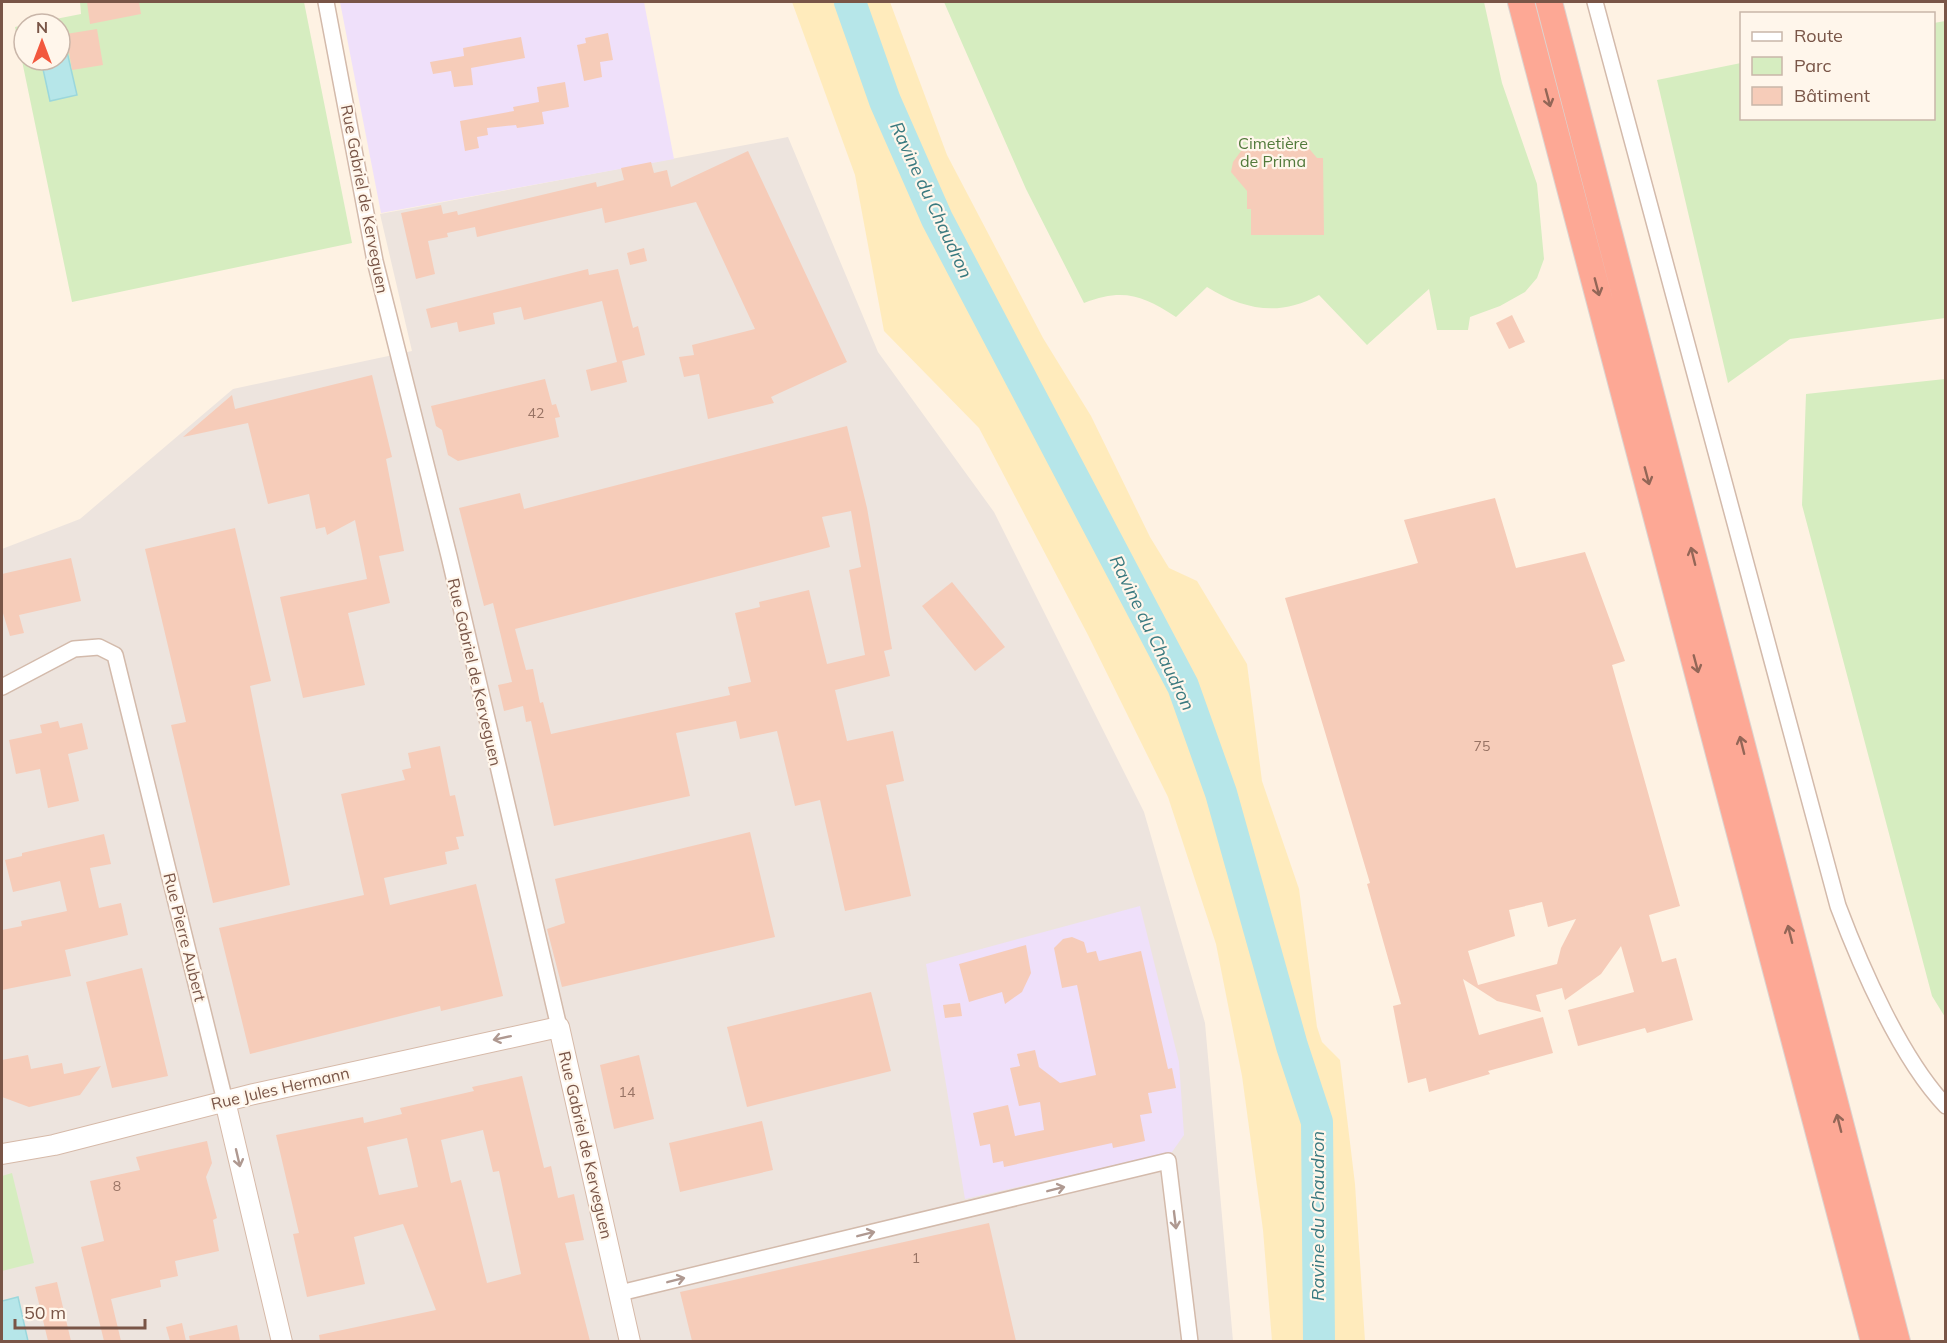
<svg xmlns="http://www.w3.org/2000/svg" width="1947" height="1343" viewBox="0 0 1947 1343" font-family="Mulish,sans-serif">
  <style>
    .industrial { fill: #ede4de }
    .education { fill: #efe0fa }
    .green { fill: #d6edc0 }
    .sand { fill: #ffebbc }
    .water { fill: #b6e6e9; stroke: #9bd7dc; stroke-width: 1.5 }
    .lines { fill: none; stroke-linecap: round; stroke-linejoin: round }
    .river { stroke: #b6e6e9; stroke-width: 32 }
    .building { fill: #f6ccb9; fill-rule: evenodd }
    .street-casing { stroke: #d3baab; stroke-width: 18 }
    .secondary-casing { stroke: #d6b9a8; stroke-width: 22 }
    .highway-casing { stroke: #dcd3cf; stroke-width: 28 }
    .street { stroke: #fff; stroke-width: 15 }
    .secondary { stroke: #fff; stroke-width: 20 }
    .highway { stroke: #fda895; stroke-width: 26 }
    .oneway { stroke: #936657 }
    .oneway2 { stroke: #af9991 }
    .labels { text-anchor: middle; stroke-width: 4.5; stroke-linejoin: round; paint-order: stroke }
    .number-label { font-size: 14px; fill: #987364 }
    .park-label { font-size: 16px; fill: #527a3b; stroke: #fff6eb }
    .street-label { font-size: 16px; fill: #795547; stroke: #fff6eb }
    .water-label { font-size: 18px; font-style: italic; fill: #39797f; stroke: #fff6eb }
  </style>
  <rect width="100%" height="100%" fill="#fef2e3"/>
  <path class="industrial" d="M788,137L878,352L994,512L1144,812L1205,1023L1233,1341L2,1342V549L80,519L233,389L412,351L380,214Z"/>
  <path class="education" d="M340,2H644L674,159L381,213Z
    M1140,906L1179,1062L1184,1135L1172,1152L965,1199L926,964Z"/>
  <path class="green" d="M80,2H304L352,243L72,302L15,27L24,25V60H60V24H30L81,14Z
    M944,2H1484L1502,83L1537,184L1544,259L1537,278L1525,292L1500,306L1470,317L1468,330H1437L1429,289L1367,345L1319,295C1280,317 1244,310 1207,287L1176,317C1142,295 1123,288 1084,303L1026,189Z
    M1945,21V318L1790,339L1728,383L1657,80L1741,63L1742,118H1934V23Z
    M1945,379H1946L1945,1017L1932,996L1802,505L1806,394Z
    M12,1173L34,1263L2,1271V1176Z"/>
  <path class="sand" d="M792,2H890L947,155L1043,338L1091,416L1150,537L1169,568L1197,581L1247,664L1262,781L1299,889L1317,1027L1322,1042L1340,1060L1355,1184L1365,1341H1272L1263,1230L1242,1076L1216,944L1168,797L1088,635L979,428L884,331L855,175Z"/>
  <path class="water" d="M65,43L77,95L50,101L41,60H60V45Z
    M18,1297L28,1341H2V1301Z"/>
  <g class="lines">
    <path class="river" d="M850,2L885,101L937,219L1183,686L1221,793L1292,1046L1317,1122L1319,1342"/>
  </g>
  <path class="building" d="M87,2H139L141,14L90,24Z
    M97,29L103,65L72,70L66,34Z
    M608,33L613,60L600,62L602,77L584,81L577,45L586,43L585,38Z
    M521,37L525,58L471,68L473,85L454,87L451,71L433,74L430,62L464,56L463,48Z
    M565,82L569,107L542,112L544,124L517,128L516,125L487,128L488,135L477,137L479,148L465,151L460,121L514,111L513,107L539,102L537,87Z
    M1279,144L1291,148L1306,145L1317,158H1323L1324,235H1251V209H1247V191L1231,172L1233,162L1241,151L1254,147L1272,150Z
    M748,151L847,362L771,397L774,403L708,419L699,374L684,377L679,357L694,355L692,345L755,329L696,202L605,223L602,208L477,237L475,227L447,233L448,237L428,241L435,274L416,279L401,213L441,205L443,214L457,211L458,215L596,182L597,187L624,180L621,168L651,162L654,173L667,170L671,187Z
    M644,248L647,261L630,265L627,253Z
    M588,269L589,275L618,269L633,328L638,326L645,355L622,361L627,382L591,391L586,370L617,362L602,301L524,320L521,307L493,313L495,324L459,332L457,322L431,328L426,309Z
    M1512,315L1525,342L1509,349L1496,323Z
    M372,375L392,457L386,459L404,551L379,556L390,603L348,613L365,685L303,698L280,597L367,579L355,520L327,535L325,527L316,529L309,494L268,504L248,423L183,437L232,395L235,409Z
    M545,379L552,405L556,404L560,417L555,418L559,437L458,461L448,455L442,430L436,426L431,406Z
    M847,426L867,508L892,649L884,651L890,676L835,690L847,741L893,731L904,781L886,785L911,896L845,911L820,800L795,806L777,731L740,739L736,721L676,733L690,796L554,826L531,721L526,722L523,706L504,711L498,685L512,682L493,603L484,606L459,508L520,493L524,509ZM851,511L861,567L849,570L865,655L827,664L809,590L759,602L760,607L735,613L751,682L728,687L730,695L551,734L543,702L540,703L533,669L526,670L515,629L830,547L822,517Z
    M1495,498L1516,568L1585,552L1625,661L1612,665L1680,906L1649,915L1662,962L1676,958L1693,1020L1647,1033L1645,1028L1578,1046L1568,1010L1634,992L1621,946L1601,974L1565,1000L1562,988L1536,995L1541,1012L1497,1001L1463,979L1479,1035L1543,1017L1553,1053L1488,1071L1490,1074L1429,1092L1426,1078L1408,1083L1393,1006L1401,1004L1367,884L1370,883L1285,598L1418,563L1404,520ZM1542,902L1548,927L1576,919L1561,948L1557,964L1478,985L1468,951L1515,936L1509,910Z
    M235,528L271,681L250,686L290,885L213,903L171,725L186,722L145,549Z
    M71,558L81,601L19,615L24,633L10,636L2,610V574Z
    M952,582L1005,647L975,671L922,606Z
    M58,721L60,728L82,723L88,749L68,754L79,801L48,808L40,769L16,774L9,740L42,733L40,725Z
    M440,746L450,796L455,795L464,836L456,837L459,849L445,852L447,864L384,878L390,905L476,884L503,996L441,1011L440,1006L250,1054L219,928L364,895L341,794L405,780L402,770L411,768L408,753Z
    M750,832L775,937L562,987L547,929L565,923L555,879Z
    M104,834L111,864L90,868L99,908L121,903L128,935L65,950L71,976L2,990V930L22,926L21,921L67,911L60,881L13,892L5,860L22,856V853Z
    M1072,937L1084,942L1087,953L1096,951L1099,961L1141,951L1168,1069L1172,1068L1176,1088L1148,1093L1152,1113L1140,1115L1145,1141L1113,1148L1112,1143L1004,1167L1003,1161L993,1163L990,1144L980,1146L973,1113L1008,1105L1015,1136L1044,1130L1040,1102L1019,1106L1010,1068L1020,1066L1017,1054L1035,1050L1039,1067L1060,1083L1096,1075L1077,985L1062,988L1054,948L1063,939Z
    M1026,945L1031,973L1022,992L1005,1004L1002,992L969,1002L959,964Z
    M142,968L168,1076L112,1088L86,982Z
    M871,992L891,1071L747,1107L727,1027Z
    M960,1003L962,1016L945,1018L943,1005Z
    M28,1055L31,1069L62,1063L64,1074L101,1066L80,1095L29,1107L2,1097V1060Z
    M639,1055L654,1119L614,1129L600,1065Z
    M522,1076L544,1168L551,1166L558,1198L574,1194L584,1240L565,1243L590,1341H320L319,1335L436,1310L403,1224L354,1237L365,1284L307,1297L293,1234L299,1233L276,1135L363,1117L364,1123L402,1114L400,1108L474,1091L472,1087ZM483,1130L493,1172L499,1171L521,1274L487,1283L461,1180L451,1183L441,1140ZM407,1138L418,1187L379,1195L367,1147Z
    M762,1121L773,1170L680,1192L669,1143Z
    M207,1141L212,1163L206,1177L217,1218L213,1220L219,1251L175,1261L178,1276L160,1280L161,1287L111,1299L121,1341H104L81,1247L104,1241L90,1181L140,1170L136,1157Z
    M989,1223L1016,1341H692L680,1292Z
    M57,1282L71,1341H48L35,1287Z
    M182,1323L186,1341H170L166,1327Z
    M237,1325L240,1341H190L189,1336Z"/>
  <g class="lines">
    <g class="street-casing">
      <path id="street" d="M326,2L375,261L449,556L559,1027
        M1595,2L1838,906C1861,967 1901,1059 1946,1106
        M2,687L74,649L99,647L115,655L225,1101
        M620,1293L1168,1161L1190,1342"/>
    </g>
    <g class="secondary-casing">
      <path id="secondary" d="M225,1101L282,1342
        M2,1154L54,1145L254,1094L559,1027L630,1342"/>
    </g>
    <g class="highway-casing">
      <path id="highway" d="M1521,2L1874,1342
        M1549,2L1897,1342"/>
    </g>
    <use href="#street" class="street"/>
    <use href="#secondary" class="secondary"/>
    <use href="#highway" class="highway"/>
  </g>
  <defs><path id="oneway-shaft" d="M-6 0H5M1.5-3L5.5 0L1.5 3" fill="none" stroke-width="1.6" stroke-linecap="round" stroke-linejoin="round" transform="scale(1.5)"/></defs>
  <g class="oneway">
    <use href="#oneway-shaft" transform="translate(1548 98) rotate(75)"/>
    <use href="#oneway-shaft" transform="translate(1597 287) rotate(75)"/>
    <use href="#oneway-shaft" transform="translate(1647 476) rotate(75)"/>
    <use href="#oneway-shaft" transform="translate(1693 556) rotate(-104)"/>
    <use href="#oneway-shaft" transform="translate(1696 664) rotate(75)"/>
    <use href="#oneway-shaft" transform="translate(1742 745) rotate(-104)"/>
    <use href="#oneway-shaft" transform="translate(1790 934) rotate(-104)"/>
    <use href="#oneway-shaft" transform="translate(1839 1123) rotate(-104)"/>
  </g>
  <g class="oneway2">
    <use href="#oneway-shaft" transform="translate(502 1038) rotate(168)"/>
    <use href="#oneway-shaft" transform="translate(238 1158) rotate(77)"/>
    <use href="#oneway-shaft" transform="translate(1056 1189) rotate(-14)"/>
    <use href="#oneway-shaft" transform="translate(1175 1220) rotate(83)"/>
    <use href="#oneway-shaft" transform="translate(866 1234) rotate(-14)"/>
    <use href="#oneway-shaft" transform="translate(676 1280) rotate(-14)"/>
  </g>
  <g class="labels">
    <g class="number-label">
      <text x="536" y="418">42</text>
      <text x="1482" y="751">75</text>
      <text x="627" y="1097">14</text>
      <text x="117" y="1191">8</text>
      <text x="916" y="1263">1</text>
    </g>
    <g class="park-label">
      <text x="1273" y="149">Cimetière<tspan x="1273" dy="18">de Prima</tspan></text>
    </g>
    <g class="street-label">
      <text transform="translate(365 199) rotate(79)" y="6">Rue Gabriel de Kerveguen</text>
      <text transform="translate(475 672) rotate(77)" y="6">Rue Gabriel de Kerveguen</text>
      <text transform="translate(185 937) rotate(76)" y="6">Rue Pierre Aubert</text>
      <text transform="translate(280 1088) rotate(-13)" y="6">Rue Jules Hermann</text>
      <text transform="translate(586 1145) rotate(77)" y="6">Rue Gabriel de Kerveguen</text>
    </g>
    <g class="water-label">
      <text transform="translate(931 200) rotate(65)" y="6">Ravine du Chaudron</text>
      <text transform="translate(1152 633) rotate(64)" y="6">Ravine du Chaudron</text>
      <text transform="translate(1318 1216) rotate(-90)" y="6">Ravine du Chaudron</text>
    </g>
  </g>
  <rect width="1947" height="1343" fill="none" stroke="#795547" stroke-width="6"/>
  <rect x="1740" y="12" width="195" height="108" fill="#fff6eb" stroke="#c9b6a9" stroke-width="1.5"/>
  <rect x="1752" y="32" width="30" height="9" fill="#ffffff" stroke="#c9b6a9" stroke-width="1.5"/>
  <text x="1794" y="42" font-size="18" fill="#795547">Route</text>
  <rect x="1752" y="57" width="30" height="18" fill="#d6edc0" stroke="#c9b6a9" stroke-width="1.5"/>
  <text x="1794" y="72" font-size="18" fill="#795547">Parc</text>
  <rect x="1752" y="87" width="30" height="18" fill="#f6ccb9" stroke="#c9b6a9" stroke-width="1.5"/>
  <text x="1794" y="102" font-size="18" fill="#795547">Bâtiment</text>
  <g transform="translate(42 42)"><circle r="28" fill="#fff6eb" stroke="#c9b6a9" stroke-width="1.5"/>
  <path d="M0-4.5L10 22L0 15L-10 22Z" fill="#f2583e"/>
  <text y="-9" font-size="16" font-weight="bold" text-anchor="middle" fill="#795547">N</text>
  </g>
  <path d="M15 1319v9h130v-9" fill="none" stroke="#795547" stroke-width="3"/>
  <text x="24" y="1319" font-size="18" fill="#795547" stroke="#fff6eb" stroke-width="4.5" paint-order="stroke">50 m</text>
</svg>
